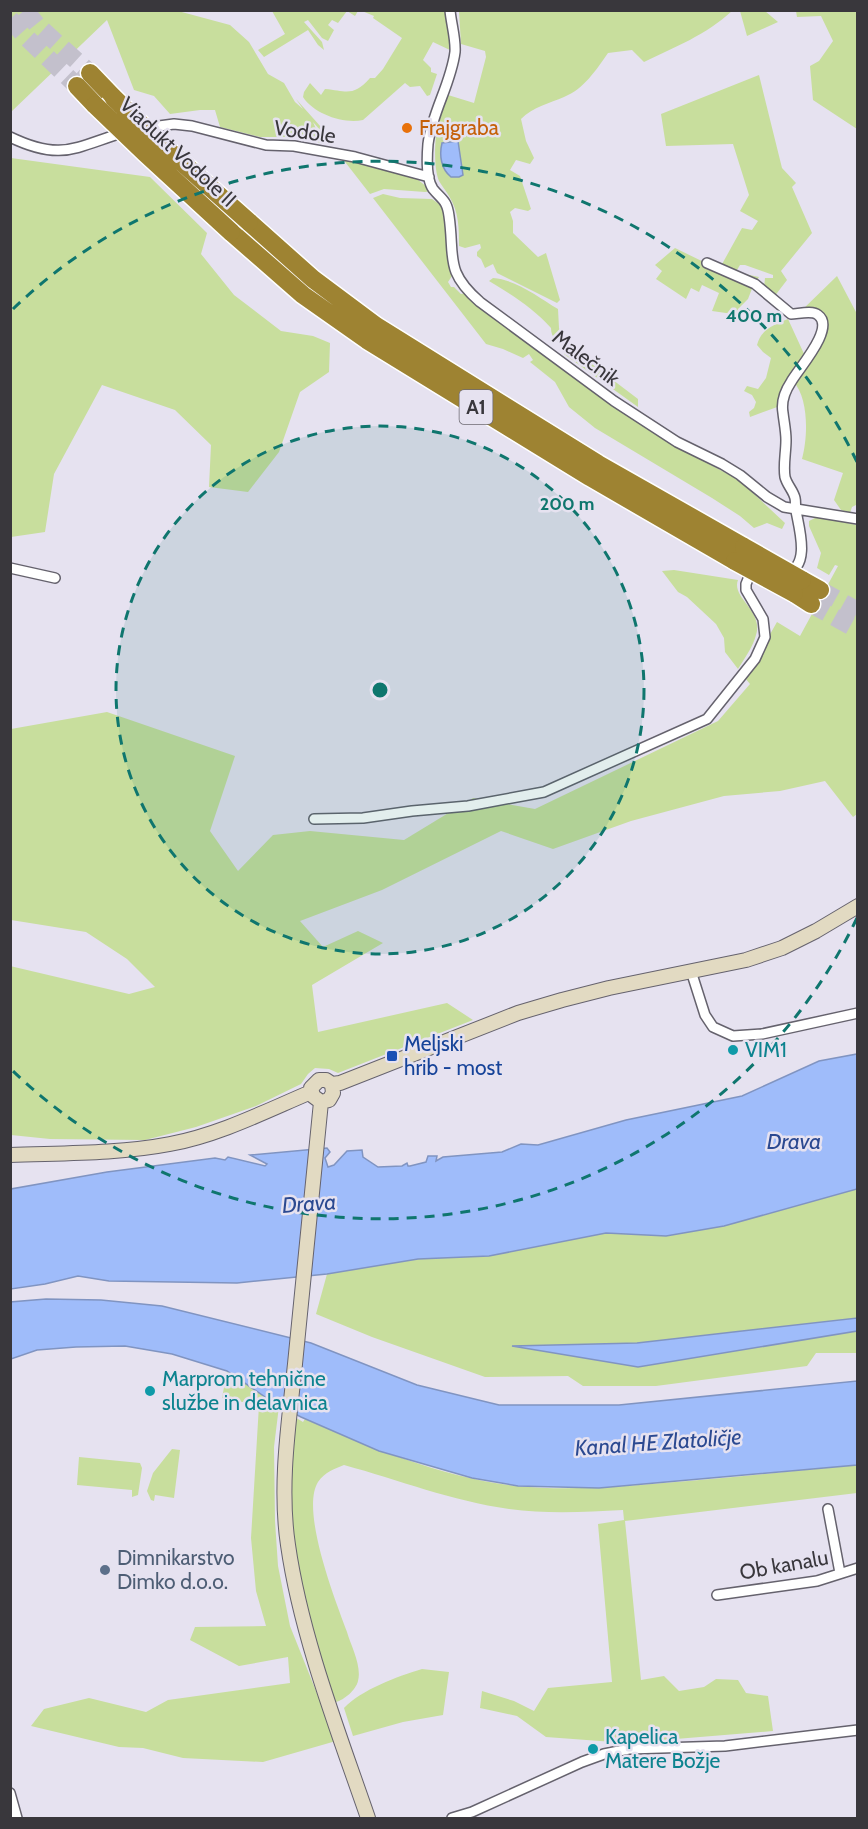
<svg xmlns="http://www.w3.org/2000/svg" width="868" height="1829" viewBox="0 0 868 1829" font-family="Cabin,sans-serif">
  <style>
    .green { fill: #c8de9d }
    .water { fill: #9fbcfa; stroke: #8094c1; stroke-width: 1.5 }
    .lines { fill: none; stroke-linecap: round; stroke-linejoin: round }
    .highway-tunnel { stroke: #c3c0cc; stroke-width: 18; stroke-dasharray: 18 9; stroke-linecap: butt }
    .street-casing { stroke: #65626d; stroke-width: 12 }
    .secondary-casing { stroke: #65626d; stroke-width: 16 }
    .highway-casing { stroke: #fff; stroke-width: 21 }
    .street { stroke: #fff; stroke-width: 9 }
    .secondary { stroke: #e2dac2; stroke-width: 14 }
    .highway { stroke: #9e8332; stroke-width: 18 }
    .highway-bridge-casing { stroke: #fff; stroke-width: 21; stroke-linecap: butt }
    .highway-bridge { stroke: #9e8332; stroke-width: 18 }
    .ring { fill: none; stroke: #0f766e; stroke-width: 3; stroke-dasharray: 10 8 }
    .food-dot { fill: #e8710a; stroke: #e6e2f0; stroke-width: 2 }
    .culture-dot { fill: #0f9aa8; stroke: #e6e2f0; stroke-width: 2 }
    .transit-dot { fill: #1a4fb4; stroke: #e6e2f0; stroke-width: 2 }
    .service-dot { fill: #5c6f8a; stroke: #e6e2f0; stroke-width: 2 }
    .labels { text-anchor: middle; stroke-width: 5; stroke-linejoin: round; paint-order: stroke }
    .shield { fill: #e6e2f0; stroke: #6d6a72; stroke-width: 1.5 }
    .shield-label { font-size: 20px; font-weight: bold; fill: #39373c }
    .food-label { font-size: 21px; fill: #c56008; stroke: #e6e2f0; text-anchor: start }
    .street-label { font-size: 21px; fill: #39373c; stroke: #e6e2f0 }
    .transit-label { font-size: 21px; fill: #164399; stroke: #e6e2f0; text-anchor: start }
    .culture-label { font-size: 21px; fill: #0d838f; stroke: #e6e2f0; text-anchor: start }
    .service-label { font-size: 21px; fill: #4e5e75; stroke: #e6e2f0; text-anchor: start }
    .water-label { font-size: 22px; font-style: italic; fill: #2b4991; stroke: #e6e2f0 }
    .centre { fill: #0f766e; stroke: #e6e2f0; stroke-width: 3 }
    .ring-label { font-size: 18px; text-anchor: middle; font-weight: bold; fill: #0f766e; stroke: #e6e2f0; stroke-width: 5; stroke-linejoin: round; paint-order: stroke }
  </style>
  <rect width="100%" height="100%" fill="#e6e2f0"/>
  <path class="green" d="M11,10L178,11L230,25L249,42L268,74L284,83L295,102L303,109L296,99L321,127L320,130L313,122L322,143L292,137H260L220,127L215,110H200L170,114L154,96L134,90L107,20L11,112Z
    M272,11H358L355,16L347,11L338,23L332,20L328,25L334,30L328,41L322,38L308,20L304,22L322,42L324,50L318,45L308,30L264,57L258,50L285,34Z
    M362,11H452V51L433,42L423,60L431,68V72L437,74L430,95L427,96L420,86L410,87L405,83L363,120C343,124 314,114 303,97L304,92L310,83L321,95L325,89C347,91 353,97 370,78H375L383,69L402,38L373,18L374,16Z
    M459,11H732C706,35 675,47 644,62L632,50L608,53C596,70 584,89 564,97C550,103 533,107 521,119L526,141L534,158L530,164L516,160L510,170L520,176L531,209L528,211L515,208L510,212L513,221V233L538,257L546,253L560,300L557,303L497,273L493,264L485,268L481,259L477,256V252L481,248L480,244L465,248L459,246C459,228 459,212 449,196C446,191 442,186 439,181C431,162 436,112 448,95L474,103L486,57L485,51L461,44Z
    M740,11H765L778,22L747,36Z
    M796,11H857V129L813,100L810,66L819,61L833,41L821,16L797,17Z
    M759,75L782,168L796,183L792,187L812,233L781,271L787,280L774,297L764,288L765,278H773V275L745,265H740L737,270L740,273L759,277L756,282L721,266L742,228L752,230L758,221L740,211L749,195L733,144L666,146L661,114Z
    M11,158L150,177L207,233L201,254L234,295L281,331L313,336L330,343L329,372L300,392L279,452L248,492L209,487L211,445L175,410L102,385L54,474L45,532L11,537Z
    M342,158L412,175L432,191L425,192L384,189L370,194Z
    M383,194L400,198L432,199L442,206L449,232L448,261L452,276L448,282L451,287H454L461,294L466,293L709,464L739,480L785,523L782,529L767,523L754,528L740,516L712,498L595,428L569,407L555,382L530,362L533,360L529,354L523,358L503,349L486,344L373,198Z
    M675,248L753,286L748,299L738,309L740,315L712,311L719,293L702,285L699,292L691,288L686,299L656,279L662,271L655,265Z
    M837,276L857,314L858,504L852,507L850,513L841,510L834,500L843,473L802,459C808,437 809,398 793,381L807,363L823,315L800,312Z
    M493,278C517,280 538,297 558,309L559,328L561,337L580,355L638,399V407L564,354V349C558,341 551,339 551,328C533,308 512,295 489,281Z
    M788,319L805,356L780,406L750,417L749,412L754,408L756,402L752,395L744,391L747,386L758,389L766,378L771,358L763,352L757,345C761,329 774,325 788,319Z
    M817,517L857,525V814L853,817L825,781L780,791L724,796L631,821L553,849L501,831L382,890L300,921L323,947L358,931L383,943L312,985L318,1032L447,1003L473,1020L338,1073L329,1069L315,1068L308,1074L301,1084L256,1106L196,1127L145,1140L50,1139L11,1135L10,966L129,994L155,987L127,959L86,932L11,920V729L107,712L235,756L210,831L238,871L273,835L310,831L404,840L473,798L535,809L718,721L750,684L745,678L777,622L800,636L838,566L835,565L829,575L817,568L821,553L809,526V521Z
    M674,570L738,580C731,598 764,611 756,635C753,647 744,659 738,669L725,652L724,638L716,624L687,597L678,592L662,571Z
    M855,1188L857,1189V1318L637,1343L516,1346L638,1367L857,1331V1353H816L807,1366L656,1386H583L568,1376L485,1377L372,1337L316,1314L327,1274L418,1259L489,1256L606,1233L666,1236L724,1226Z
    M227,1371L279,1406L274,1447L275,1521L278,1566L290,1626L336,1741L263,1762L183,1758L143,1748L119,1747L31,1726L44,1709L89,1698L146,1712L168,1700L290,1683L288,1657L239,1666L190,1640L195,1627L266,1626L256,1591L251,1538L259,1405L222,1398Z
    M293,1416L303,1422L305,1419C373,1448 443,1478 517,1486C565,1491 615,1487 663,1483C728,1478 793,1471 857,1465V1493L625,1521L641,1680L664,1676L679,1691L704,1687L716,1679L738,1680L746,1693L768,1696L773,1731L627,1743L546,1737L517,1716L480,1708L482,1691L514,1701L534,1711L548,1688L612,1682L598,1524L624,1520L623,1510C585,1512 547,1514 509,1509C452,1501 399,1480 344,1465C334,1469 325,1472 318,1482C300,1511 336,1602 347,1632C351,1646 362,1666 358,1681C356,1690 344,1700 336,1702C313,1640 291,1571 289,1504C288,1475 292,1445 293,1416Z
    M172,1449L180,1450L174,1498L155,1495L154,1501L151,1500L147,1491L153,1473Z
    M79,1457L140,1463L142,1468L138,1495L132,1497V1490L77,1485Z
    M422,1669L449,1672L443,1715L403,1722L353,1736L344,1708C361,1690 398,1676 422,1669Z"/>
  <path class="water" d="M458,141L463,175L459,177H451C441,169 439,155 442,143Z
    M857,1054V1189L724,1226L666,1236L606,1233L489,1256L418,1259L327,1274L237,1283L109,1281L78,1276L45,1284L11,1289V1189L107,1172L215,1158L225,1160L228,1157L265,1166L267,1164L250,1155L327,1148L330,1152L325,1158L328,1167L334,1165L347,1151L362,1150L363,1157L378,1167L402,1166L407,1163L408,1166H410L426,1162L428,1156H437L436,1161L443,1157L502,1152L521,1144L538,1145L626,1120L742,1096L819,1061Z
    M46,1299L101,1300L162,1306L311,1343L417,1385L499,1405H619L857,1381V1465L599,1488L518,1486L472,1478L379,1451L301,1417L274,1403L227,1371L172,1354L125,1346L76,1347L37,1350L11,1359L10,1302Z
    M857,1318V1331L638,1367L512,1346L637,1343Z"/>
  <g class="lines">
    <path class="highway-tunnel" d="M25,10L37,25L90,73
      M10,19L27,38L77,86
      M820,590L858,611
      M811,604L858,630"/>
    <g class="street-casing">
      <path id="street" d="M450,10C451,23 456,39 455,52C451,84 432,112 428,144C427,156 426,179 433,189C442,200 447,200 449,216C455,257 444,271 480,302L614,401L677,442L722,464L740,475L767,497L784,507L858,519
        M144,128L174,124L192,126L266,145L294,146L355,157L429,177
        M10,137C62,162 75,147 125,132
        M707,263L755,284L791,314C798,314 812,310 818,315C836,328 798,369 791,382C785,391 781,402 783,413C784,422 786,431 786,440C786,453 783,465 785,477C787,485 793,490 795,498C796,502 795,507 796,511C799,528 811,567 786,573
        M10,568L55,578
        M314,819L363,818L412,811L468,806L544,792L707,719L755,659L765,637L763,619L746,590V584L753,567
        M691,971L705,1015L713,1027L733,1036L762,1034L858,1013
        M828,1509L840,1573
        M717,1595L817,1581L858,1568
        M10,1793L17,1818
        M452,1818L472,1812L582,1762L604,1754L629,1749L725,1746L858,1730"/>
    </g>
    <g class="secondary-casing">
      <path id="secondary" d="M332,1084L333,1093L329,1100L321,1102L313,1096L311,1088L319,1080H326L332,1084L340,1083L518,1013L562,1000L609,988L746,960L782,948L816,931L858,906
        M321,1102C313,1189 304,1276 295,1364C289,1422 279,1485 288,1545C301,1636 338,1731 368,1818
        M10,1155C63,1153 118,1154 170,1144C219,1135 266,1111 311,1092"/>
    </g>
    <g class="highway-casing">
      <path id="highway" d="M90,73L113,97
        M77,86L95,105
        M249,222L313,279L376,326L598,464L744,547
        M231,232L303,295L367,340L590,477L735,561
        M802,580L820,590
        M794,593L811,604"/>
    </g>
    <use href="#street" class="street"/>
    <use href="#secondary" class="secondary"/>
    <use href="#highway" class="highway"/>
    <g class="highway-bridge-casing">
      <path id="highway-bridge" d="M113,97L159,142L249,222
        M95,105L145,153L231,232
        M744,547L802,580
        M735,561L794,593"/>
    </g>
    <use href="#highway-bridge" class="highway-bridge"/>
  </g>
  <circle cx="380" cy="690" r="264" fill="#0f766e" fill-opacity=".12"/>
  <g class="ring">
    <circle cx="380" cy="690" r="264"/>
    <path d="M857 918A529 529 0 0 1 13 1071M13 309A529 529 0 0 1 857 462"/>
  </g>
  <circle class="food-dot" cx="407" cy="128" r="6"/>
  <g class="culture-dot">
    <circle cx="733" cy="1050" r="6"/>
    <circle cx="150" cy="1391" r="6"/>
    <circle cx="593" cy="1749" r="6"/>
  </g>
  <rect class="transit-dot" x="386" y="1050" width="12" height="12" rx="3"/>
  <circle class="service-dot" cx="105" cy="1570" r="6"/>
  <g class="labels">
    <rect class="shield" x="459.5" y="390" width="33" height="34" rx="4.5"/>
    <g class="shield-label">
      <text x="476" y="414">A1</text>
    </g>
    <g class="food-label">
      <text x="419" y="135">Frajgraba</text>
    </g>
    <g class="street-label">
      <text transform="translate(305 132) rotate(8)" y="7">Vodole</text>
      <text transform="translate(178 152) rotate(43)" y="7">Viadukt Vodole II</text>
      <text transform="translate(586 358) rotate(37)" y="7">Malečnik</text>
      <text transform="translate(784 1565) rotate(-10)" y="7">Ob kanalu</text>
    </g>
    <g class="transit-label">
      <text x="404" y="1051">Meljski<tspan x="404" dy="24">hrib - most</tspan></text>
    </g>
    <g class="culture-label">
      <text x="745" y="1057">VIM1</text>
      <text x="162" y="1386">Marprom tehnične<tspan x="162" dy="24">službe in delavnica</tspan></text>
      <text x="605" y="1744">Kapelica<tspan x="605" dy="24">Matere Božje</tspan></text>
    </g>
    <g class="service-label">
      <text x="117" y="1565">Dimnikarstvo<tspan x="117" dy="24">Dimko d.o.o.</tspan></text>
    </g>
    <g class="water-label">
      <text x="794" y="1149">Drava</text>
      <text transform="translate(309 1203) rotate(-4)" y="8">Drava</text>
      <text transform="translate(658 1442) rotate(-4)" y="8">Kanal HE Zlatoličje</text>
    </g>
  </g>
  <circle cx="380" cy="690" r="9" class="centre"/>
  <g class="ring-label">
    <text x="754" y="322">400 m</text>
    <text x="567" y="510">200 m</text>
  </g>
  <rect width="868" height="1829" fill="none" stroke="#39373c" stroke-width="24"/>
</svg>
